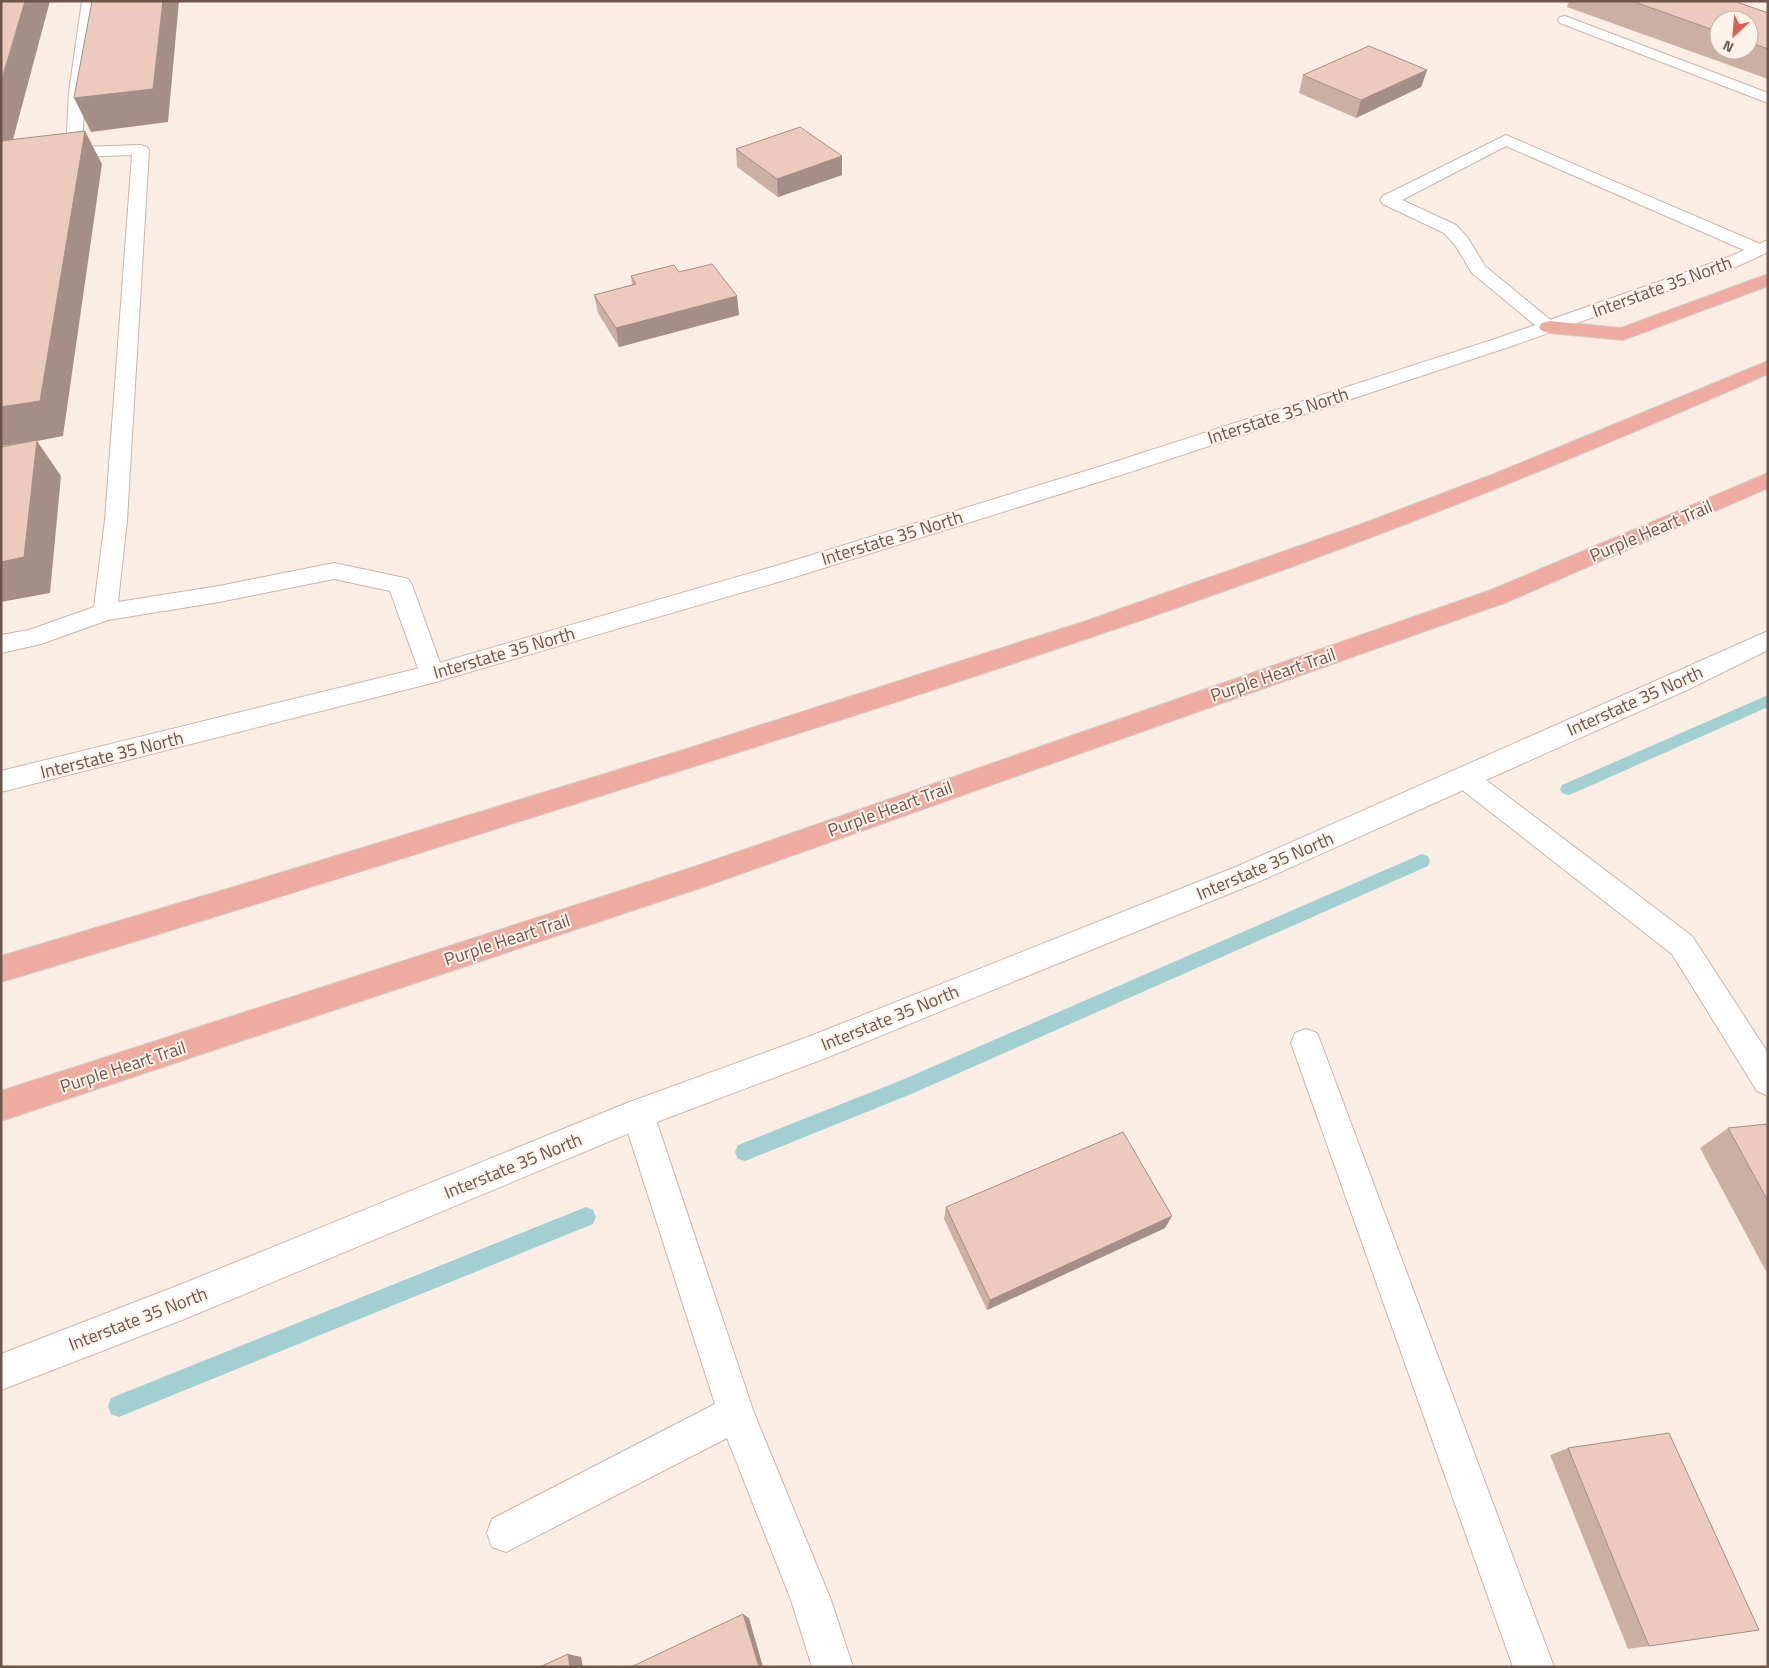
<svg xmlns="http://www.w3.org/2000/svg" width="1769" height="1668" viewBox="0 0 1769 1668" font-family="'Titillium Web',sans-serif">
  <style>
    .lines { fill: none; stroke-linecap: round; stroke-linejoin: round }
    .stream { fill: #a2d0d2; fill-rule: evenodd }
    .service-casing { stroke: #c9b5ab; stroke-width: 2 }
    .secondary-casing { stroke: #ceb7ac; stroke-width: 2 }
    .motorway-casing { stroke: #d4ccc9; stroke-width: 2 }
    .service { fill: #fff; fill-rule: evenodd }
    .secondary { fill: #fff; fill-rule: evenodd }
    .motorway { fill: #eeaba0; fill-rule: evenodd }
    .wall { fill: #cbafa3; fill-rule: evenodd }
    .shaded-wall { fill: #a58e85 }
    .building { fill: #eccbbe; stroke: #a58e85 }
    .labels { text-anchor: middle; stroke-width: 4; stroke-linejoin: round; paint-order: stroke }
    .street-label { font-size: 18px; fill: #6f544c; stroke: #fdf3e9 }
  </style>
  <rect width="100%" height="100%" fill="#faeee4"/>
  <g class="lines">
    <path class="stream" d="M1768,695V707L1574,793L1568,795L1562,793L1560,789L1562,785Z
      M1422,854L1428,856L1430,861L1428,866L916,1092L745,1161L738,1159L735,1152L738,1145L902,1080Z
      M586,1207L593,1210L596,1217L593,1224L119,1417L111,1414L108,1406L111,1398Z"/>
    <g class="service-casing">
      <path id="service" d="M82,1H96L85,92L82,147L141,145L147,147L149,150L127,520L118,602L219,586L334,563L400,577L408,579L412,585L444,674L441,680L432,683L423,680L420,674L390,591L334,579L219,602L108,620L41,644L1,653V635L29,630L94,607L105,520L132,155L74,157L68,155L66,152L69,92Z
        M1565,16L1768,93V103L1560,23L1558,20L1560,17Z
        M1506,135L1765,246L1768,250L1765,254L1759,255L1753,254L1506,146L1402,200L1456,225L1468,238L1485,266L1559,327L1556,331L1549,333L1542,331L1472,273L1455,245L1444,233L1383,204L1380,200L1383,196Z
        M1465,768L1474,771L1692,936L1768,1053V1096L1757,1091L1672,954L1456,785L1452,778L1456,771Z
        M1306,1029L1317,1033L1321,1043L1554,1667H1513L1291,1043L1295,1033Z
        M638,1099L649,1103L654,1114L754,1413L831,1600L853,1667H812L791,1600L727,1438L506,1552L492,1547L487,1533L492,1519L715,1404L622,1114L627,1103Z"/>
    </g>
    <g class="secondary-casing">
      <path id="secondary" d="M1768,240V252L1738,266L1512,346L1121,475L795,577L432,683L1,792V771L432,665L779,565L1105,465L1498,338L1726,258Z
        M1768,631V650L1687,690L1258,882L826,1058L646,1126L187,1318L1,1390V1354L187,1282L627,1103L808,1037L1238,866Z"/>
    </g>
    <g class="motorway-casing">
      <path id="motorway" d="M1768,274V286L1623,340L1549,333L1542,331L1539,327L1542,323L1549,321L1621,328Z
        M1768,361V374C1638,431 1509,485 1377,535C1134,627 886,706 638,784C426,851 214,918 1,982V956L257,880L683,750L1086,621L1359,525L1494,474Z
        M1768,473V488L1507,602L712,884L1,1121V1091L700,865L1491,590Z"/>
    </g>
    <use href="#service" class="service"/>
    <use href="#secondary" class="secondary"/>
    <use href="#motorway" class="motorway"/>
  </g>
  <path class="wall" d="M1569,1H1734L1768,13V79L1567,7ZM1719,20H1749V50H1719Z
    M1427,70L1421,87L1356,118L1299,93L1303,75Z
    M736,149L842,156V175L778,197L737,167Z
    M679,272L737,296L739,315L619,347L598,313L594,295L632,285L631,276Z
    M1768,1124V1275L1700,1148L1728,1128Z
    M946,1207L1165,1228L987,1310L944,1219Z
    M1568,1448L1649,1646L1628,1649L1550,1455Z"/>
  <path class="shaded-wall" d="M25,1H50L11,147L1,148V82Z
    M163,1H179L168,122L91,132L74,98Z
    M1427,70L1421,87L1356,118L1361,100Z
    M85,131L102,164L63,436L37,441L61,476L50,593L1,602V562L37,441L1,446V407Z
    M842,156V175L778,197L777,179Z
    M737,296L739,315L619,347L616,328Z
    M1172,1216L1165,1228L987,1310L990,1300Z
    M743,1614L749,1618L763,1667H759Z
    M568,1654L581,1657L583,1667H570Z"/>
  <path class="building" d="M1,1H25L1,82Z
    M92,1H163L153,89L74,98Z
    M1632,1H1734L1768,13V49L1749,42V20H1719V32Z
    M1369,46L1427,70L1361,100L1303,75Z
    M800,127L842,156L777,179L736,149Z
    M85,131L40,401L1,407V141Z
    M712,264L737,296L616,328L594,295L636,284L631,276L674,265L679,272Z
    M37,440L24,557L1,562V447Z
    M1768,1124V1201L1728,1128Z
    M1123,1132L1172,1216L990,1300L946,1207Z
    M1669,1433L1759,1630L1649,1646L1568,1448Z
    M743,1614L759,1667H631Z
    M568,1654L570,1667H540Z"/>
  <g class="labels">
    <g class="street-label">
      <text transform="translate(1662 287) rotate(-20)" y="6">Interstate 35 North</text>
      <text transform="translate(1278 416) rotate(-18)" y="6">Interstate 35 North</text>
      <text transform="translate(1651 531) rotate(-23)" y="6">Purple Heart Trail</text>
      <text transform="translate(892 538) rotate(-17)" y="6">Interstate 35 North</text>
      <text transform="translate(504 653) rotate(-16)" y="6">Interstate 35 North</text>
      <text transform="translate(1273 675) rotate(-19)" y="6">Purple Heart Trail</text>
      <text transform="translate(1635 701) rotate(-24)" y="6">Interstate 35 North</text>
      <text transform="translate(112 755) rotate(-14)" y="6">Interstate 35 North</text>
      <text transform="translate(890 809) rotate(-20)" y="6">Purple Heart Trail</text>
      <text transform="translate(1265 866) rotate(-23)" y="6">Interstate 35 North</text>
      <text transform="translate(507 940) rotate(-18)" y="6">Purple Heart Trail</text>
      <text transform="translate(890 1018) rotate(-22)" y="6">Interstate 35 North</text>
      <text transform="translate(123 1067) rotate(-18)" y="6">Purple Heart Trail</text>
      <text transform="translate(513 1166) rotate(-22)" y="6">Interstate 35 North</text>
      <text transform="translate(138 1319) rotate(-21)" y="6">Interstate 35 North</text>
    </g>
  </g>
  <rect width="1769" height="1668" fill="none" stroke="#6f544c" stroke-width="5"/>
  <g transform="translate(1734 35) rotate(206)"><circle r="24" fill="#fdf3e9" stroke="#c4b3aa"/>
  <path d="M0-4L9 19L0 12L-9 19Z" fill="#d96154"/>
  <text y="-8" font-size="14" font-weight="bold" text-anchor="middle" fill="#6f544c">N</text>
  </g>
</svg>
